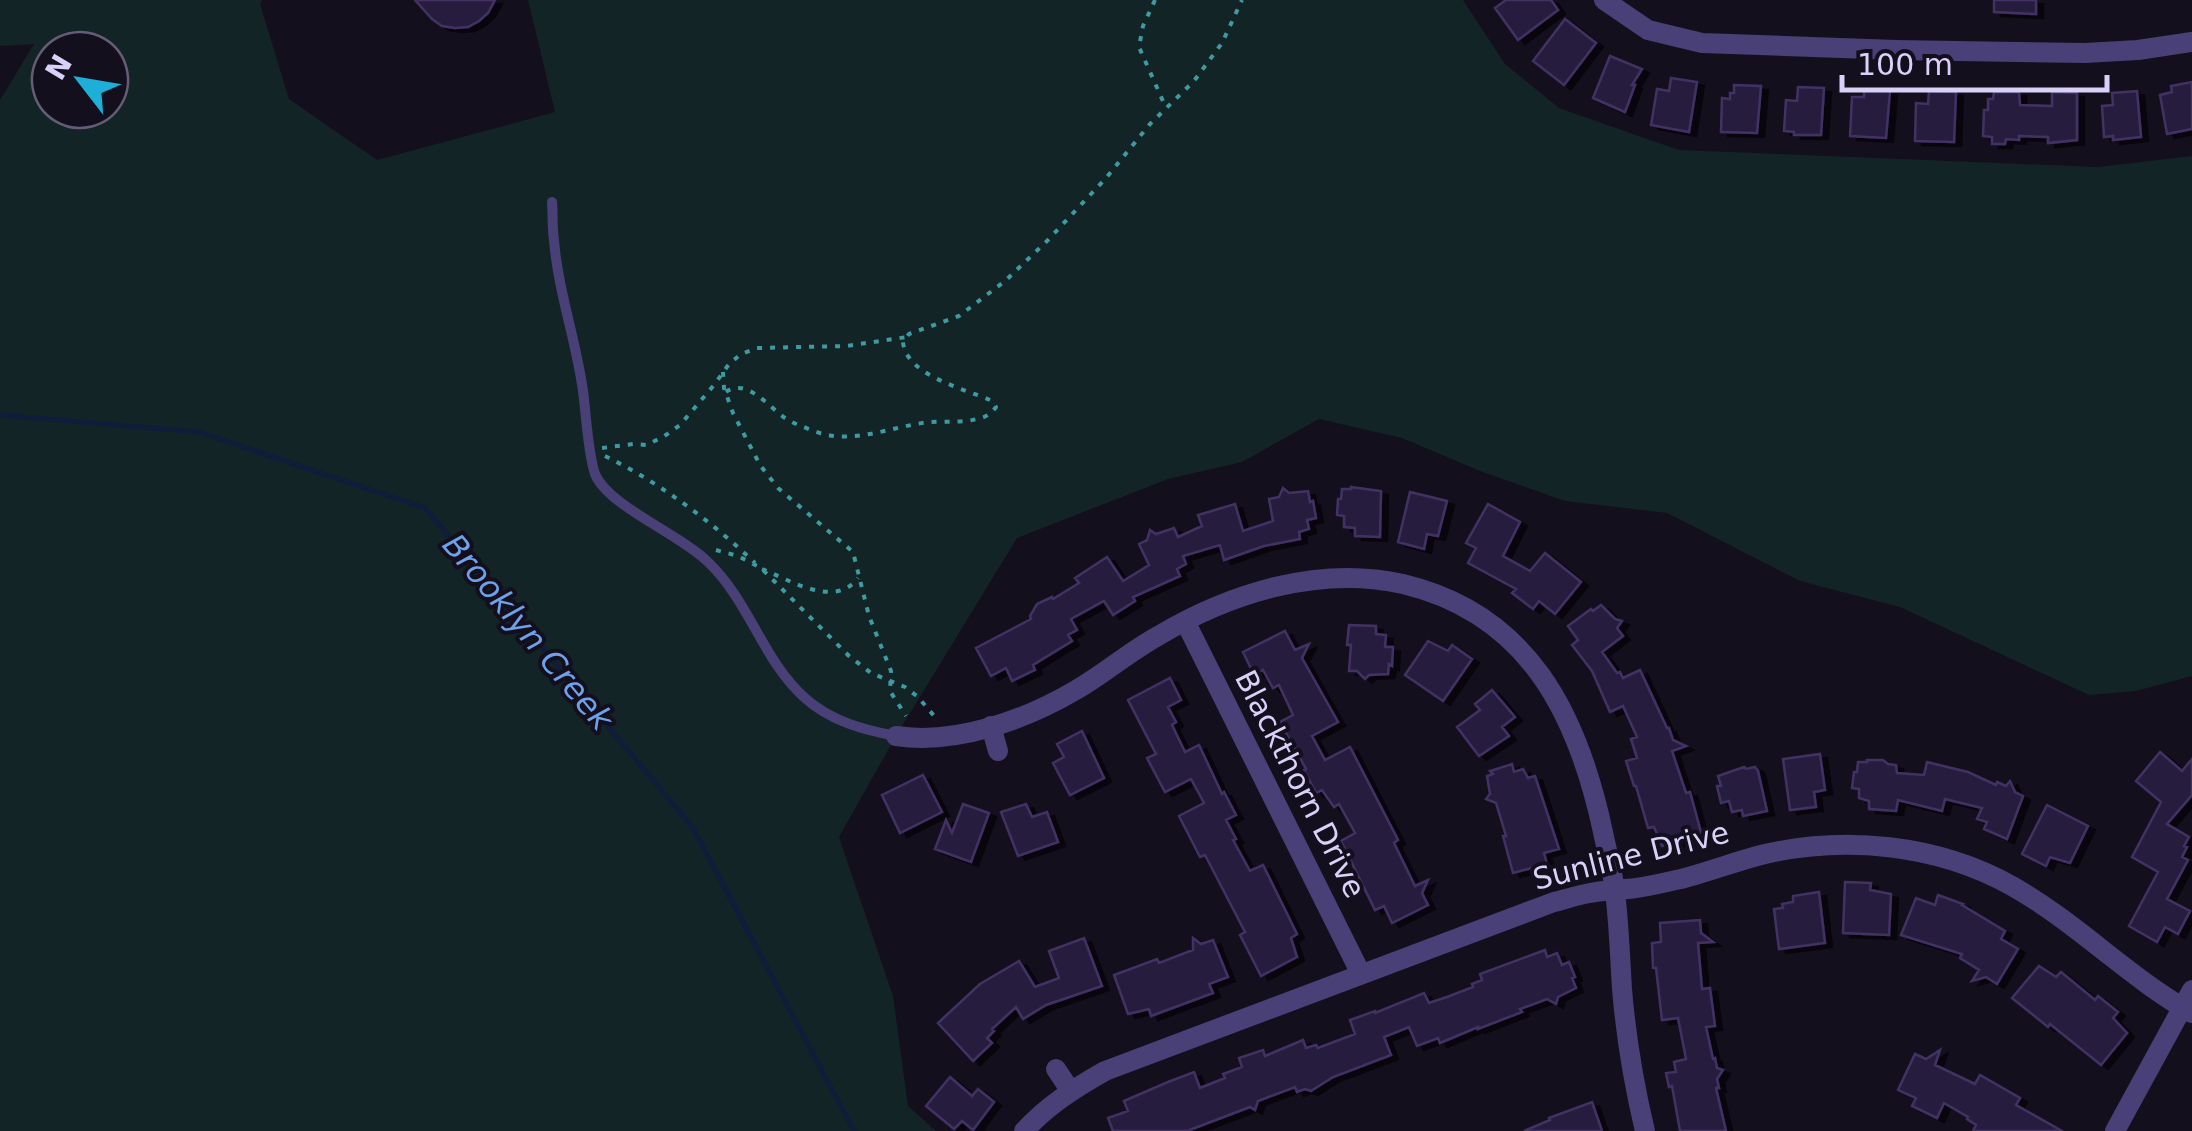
<svg xmlns="http://www.w3.org/2000/svg" width="2192" height="1131" viewBox="0 0 2192 1131" font-family="'DejaVu Sans',sans-serif">
  <style>
    .green { fill: #132426; fill-rule: evenodd }
    .lines { fill: none; stroke-linecap: round; stroke-linejoin: round }
    .stream { stroke: #111b3a; stroke-width: 5 }
    .building { fill: #271d3c; stroke: #423264; stroke-width: 2.5; filter: url(#shadow) }
    .path { stroke: #3d9ba1; stroke-width: 4; stroke-dasharray: 5 8; stroke-linecap: butt }
    .service { stroke: #484076; stroke-width: 10 }
    .minor { stroke: #484076; stroke-width: 20 }
    .labels { text-anchor: middle; stroke-width: 8; stroke-linejoin: round; paint-order: stroke }
    .street-label { font-size: 30px; fill: #dad1f9; stroke: #130f1d }
    .water-label { font-size: 32px; font-style: italic; fill: #6da1eb; stroke: #130f1d }
  </style>
  <defs>
    <filter id="shadow"><feDropShadow dx="7" dy="4" stdDeviation="0" flood-color="#0009"/></filter>
  </defs>
  <rect width="100%" height="100%" fill="#130f1d"/>
  <path class="green" d="M0,0H262L260,4L289,99L377,160L555,112L528,0H1463L1505,64L1559,108L1679,150L2098,167L2192,156V676L2136,691L2089,695L1900,607L1800,581L1667,513L1565,501L1480,471L1402,438L1319,419L1242,462L1168,479L1017,538L896,736L839,837L893,996L908,1106L936,1131H0V100L34,44L0,46ZM50,50H110V110H50Z"/>
  <g class="lines">
    <path class="stream" d="M0,415L199,432L425,508L693,828L854,1131"/>
  </g>
  <path class="building" d="M415,0H495L488,13L479,21L468,27L455,28L442,26L432,19Z
    M1506,0H1551L1558,10L1518,40L1495,8Z
    M1994,0H2036V14L1994,12Z
    M1565,19L1596,43L1564,85L1533,61Z
    M1610,56L1642,69L1632,85H1635L1625,112L1593,98Z
    M1671,78L1697,82L1689,132L1651,125L1657,89L1669,91Z
    M2192,82V129L2167,134L2160,95L2172,92L2171,86Z
    M1734,85L1761,86L1757,133L1721,132L1722,98L1730,99V93H1734Z
    M1798,87L1824,88L1821,135H1794V132L1784,131L1786,100L1797,101Z
    M1864,90L1890,91L1886,138L1850,136L1852,97H1864Z
    M1929,91L1956,92L1954,142L1915,141L1916,103L1928,104Z
    M2137,91L2141,137L2113,140V136L2104,137L2102,106L2113,105L2112,93Z
    M1994,92H2019L2020,105L2052,106V92L2077,93V140L2048,143V137L2019,136V140L2006,139L2005,144H1992V137L1983,136L1984,110H1988V99H1993Z
    M1351,487L1381,491L1380,537L1355,536V528L1344,527V516L1337,515L1338,499H1341L1342,489H1351Z
    M1283,488L1289,493L1308,491L1310,502L1313,501L1316,518L1307,520L1309,529L1299,532L1300,539L1264,546L1224,560L1220,545L1183,556L1186,564L1177,569L1180,576L1133,597L1135,601L1113,615L1104,601L1071,619L1077,630L1068,635L1072,641L1033,665L1035,670L1012,681L1006,668L991,676L976,648L1031,619L1030,616L1037,604L1052,597L1053,599L1079,583L1075,578L1107,557L1123,581L1149,565L1139,544L1147,540L1150,530L1156,534L1174,528L1178,537L1202,526L1198,515L1235,504L1243,531L1273,521L1269,499L1279,497Z
    M1410,492L1447,501L1438,536L1427,534L1424,549L1398,542Z
    M1488,504L1520,522L1503,556L1530,571L1545,553L1581,582L1555,614L1539,601L1533,609L1512,593L1516,589L1468,563L1476,548L1466,543Z
    M1601,605L1615,619L1622,621L1617,628L1623,636L1602,652L1617,673L1620,672L1623,678L1640,670L1667,728H1669L1673,740L1686,746L1672,751L1686,793L1690,792L1702,836L1662,846L1654,827L1648,828L1636,786H1634L1626,761L1637,758L1631,739L1637,737L1623,706L1610,712L1592,671L1572,645L1578,640L1568,626L1591,609L1593,611Z
    M1349,625L1376,626V634L1386,635L1385,647H1393L1392,666L1389,664L1388,674L1369,675L1365,679L1357,671H1349L1351,645H1347Z
    M1285,631L1295,650L1309,644L1302,658L1338,722L1312,736L1325,760L1350,747L1398,840L1394,843L1415,886L1428,880L1422,893L1428,905L1392,923L1384,906L1375,910L1341,841L1355,833L1339,804L1334,807L1322,790L1316,793L1304,770L1306,769L1280,722L1293,715L1279,685L1273,688L1263,670L1254,675L1243,652Z
    M1428,641L1448,651L1452,645L1472,659L1443,701L1405,675Z
    M1170,678L1181,700L1168,707L1176,722L1172,725L1185,752L1199,745L1222,794L1224,792L1236,815L1226,820L1236,839L1233,840L1250,871L1263,865L1297,934L1291,938L1297,957L1261,976L1240,935L1245,932L1205,855L1200,857L1179,816L1204,803L1191,779L1165,792L1147,758L1156,754L1128,700Z
    M1492,690L1515,717L1502,727L1509,736L1479,756L1457,727L1480,710L1475,704Z
    M1082,731L1104,778L1070,795L1053,763L1064,757L1057,744Z
    M2160,752L2182,771L2192,759V795L2167,824L2189,837L2184,846L2187,847L2182,857L2188,860L2167,899L2190,911L2178,934L2165,927L2157,942L2129,926L2158,872L2132,857L2161,802L2136,781Z
    M1820,754L1825,790L1814,792L1816,807L1790,810L1783,759Z
    M1867,760H1883L1888,764L1896,765L1897,773L1924,775L1927,762L1968,772L1996,785L1997,782L2006,786L2010,781L2015,792L2023,796L2007,839L1984,829L1987,822L1977,819L1982,808L1945,799L1942,811L1898,800L1896,811L1869,809V801L1859,798V789L1852,788L1854,772H1857L1858,762H1867Z
    M1512,764L1514,772L1523,769L1528,778L1535,776L1559,849L1544,853L1547,864L1513,873L1503,836H1506L1496,803L1486,799L1490,794L1487,776L1493,774L1490,771Z
    M1744,767L1746,769L1755,767L1758,771L1767,811L1743,816L1742,810L1732,812L1729,801L1721,803L1717,786H1721L1718,776Z
    M923,775L942,812L900,833L882,795Z
    M963,804L989,813L971,862L935,849L946,820L952,833Z
    M1026,804L1032,817L1047,812L1058,842L1018,856L1001,812Z
    M2047,805L2088,826L2070,863L2050,857L2046,866L2022,854Z
    M1845,882L1871,883L1870,890L1891,894L1889,935L1843,933Z
    M1819,892L1825,943L1779,949L1774,909L1783,908L1782,904L1793,902V896Z
    M1938,895L1963,904L1962,905L2005,931L2001,939L2018,949L1997,984L1986,977L1972,981L1979,970L1960,958L1962,954L1901,935L1916,898L1935,905Z
    M1700,920L1701,933L1713,942L1698,943L1702,989L1710,988L1715,1026L1706,1027L1713,1059L1715,1058L1717,1068L1723,1070L1717,1079L1719,1088H1716L1726,1131H1680L1672,1086L1669,1087L1666,1073L1676,1072L1674,1062L1686,1059L1678,1018L1662,1020L1656,968H1653L1652,943L1661,942L1660,923Z
    M1084,938L1102,986L1046,1005L1023,1019L1016,1007L992,1029L994,1031L987,1038L992,1043L973,1061L938,1023L980,984L1019,961L1035,987L1059,978L1049,951Z
    M1193,938L1201,944L1213,940L1228,977L1209,984L1213,993L1151,1016L1149,1009L1128,1014L1114,975L1157,959L1159,963L1193,950Z
    M1545,950L1547,957L1557,953L1562,965L1569,962L1575,977L1572,978L1576,988L1558,997L1556,1004L1547,999L1520,1009L1522,1012L1478,1029V1027L1440,1043L1438,1038L1417,1046L1409,1027L1384,1037L1391,1055L1333,1077L1311,1091L1305,1089L1297,1092L1295,1087L1258,1101L1255,1110L1250,1107L1187,1131H1113L1108,1118L1128,1111L1124,1101L1168,1082L1194,1072L1200,1088L1225,1078L1223,1074L1242,1067L1239,1058L1263,1050L1265,1056L1303,1040L1306,1048L1316,1045L1318,1048L1355,1034L1350,1020L1375,1011V1013L1424,993L1429,1003L1447,997L1473,987L1472,984L1482,980L1480,974Z
    M2039,966L2056,977L2061,972L2095,1000L2098,996L2118,1012L2113,1018L2127,1033L2101,1065L2050,1024L2048,1027L2012,998Z
    M1940,1050L1935,1065L1975,1084L1980,1075L2020,1098L2016,1105L2062,1131H1973L1976,1125L1967,1119L1968,1117L1944,1103L1937,1118L1912,1106L1916,1098L1898,1090L1915,1054L1926,1059Z
    M950,1077L972,1096L978,1089L994,1102L973,1130L962,1121L954,1129L926,1106Z
    M1592,1102L1602,1131H1524L1550,1120L1549,1118Z"/>
  <g class="lines">
    <path class="path" d="M1155,0L1143,26L1139,47L1166,108
      M723,372L724,388L733,413L760,465L778,488L853,552L869,616L891,671L890,691L906,716
      M726,392C746,377 769,407 785,418C794,424 804,427 814,431C851,446 892,426 930,422C946,421 962,423 977,419C986,417 991,414 996,407L990,400C962,388 906,375 903,342L909,334L959,316L1005,281L1047,241L1106,178L1150,124L1194,81L1222,43L1242,0
      M602,448L633,444L646,445L663,437L680,425L714,385L729,364L741,354L757,348L846,346L907,337
      M605,456C660,483 711,521 755,563
      M716,550L738,556L761,568L849,656L871,673L905,687L918,697L935,717
      M762,569C790,580 835,609 858,578"/>
    <path class="service" d="M552,202C553,215 552,227 554,240C558,291 576,340 583,391C586,413 588,454 595,474C608,506 680,534 708,562C750,602 763,661 805,698C830,721 864,730 896,736"/>
    <path class="minor" d="M1604,0L1648,30L1702,43L1896,50L2085,53L2138,50L2192,42
      M1185,621L1361,974
      M991,726L998,751
      M896,736C956,745 1025,720 1076,690C1104,674 1129,652 1158,636C1230,593 1319,565 1403,584C1529,614 1578,715 1603,832C1607,852 1613,872 1615,892C1619,924 1620,957 1622,989C1626,1037 1634,1085 1645,1131
      M1056,1069L1070,1090
      M1024,1131C1048,1105 1075,1088 1105,1071L1554,902C1566,899 1578,895 1590,893C1605,890 1621,890 1636,888C1651,886 1666,882 1681,879C1708,872 1734,862 1761,855C1844,835 1937,844 2012,886C2076,922 2128,977 2192,1013
      M2115,1131L2192,990"/>
  </g>
  <g class="labels">
    <g class="street-label">
      <text transform="translate(1300 784) rotate(63)" y="10">Blackthorn Drive</text>
      <text transform="translate(1631 856) rotate(-14)" y="10">Sunline Drive</text>
    </g>
    <g class="water-label">
      <text transform="translate(528 632) rotate(50)" y="11">Brooklyn Creek</text>
    </g>
  </g>
  <g transform="translate(80 80) rotate(301)"><circle r="48" fill="#130f1d" stroke="#635d75" stroke-width="2.5"/>
  <path d="M0-8L18 38L0 25L-18 38Z" fill="#1dafd8"/>
  <text y="-15" font-size="28" font-weight="bold" text-anchor="middle" fill="#dad1f9">N</text>
  </g>
  <path d="M1842 75v15h265v-15" fill="none" stroke="#dad1f9" stroke-width="5"/>
  <text x="1857" y="75" font-size="30" fill="#dad1f9" stroke="#130f1d" stroke-width="8" paint-order="stroke">100 m</text>
</svg>
